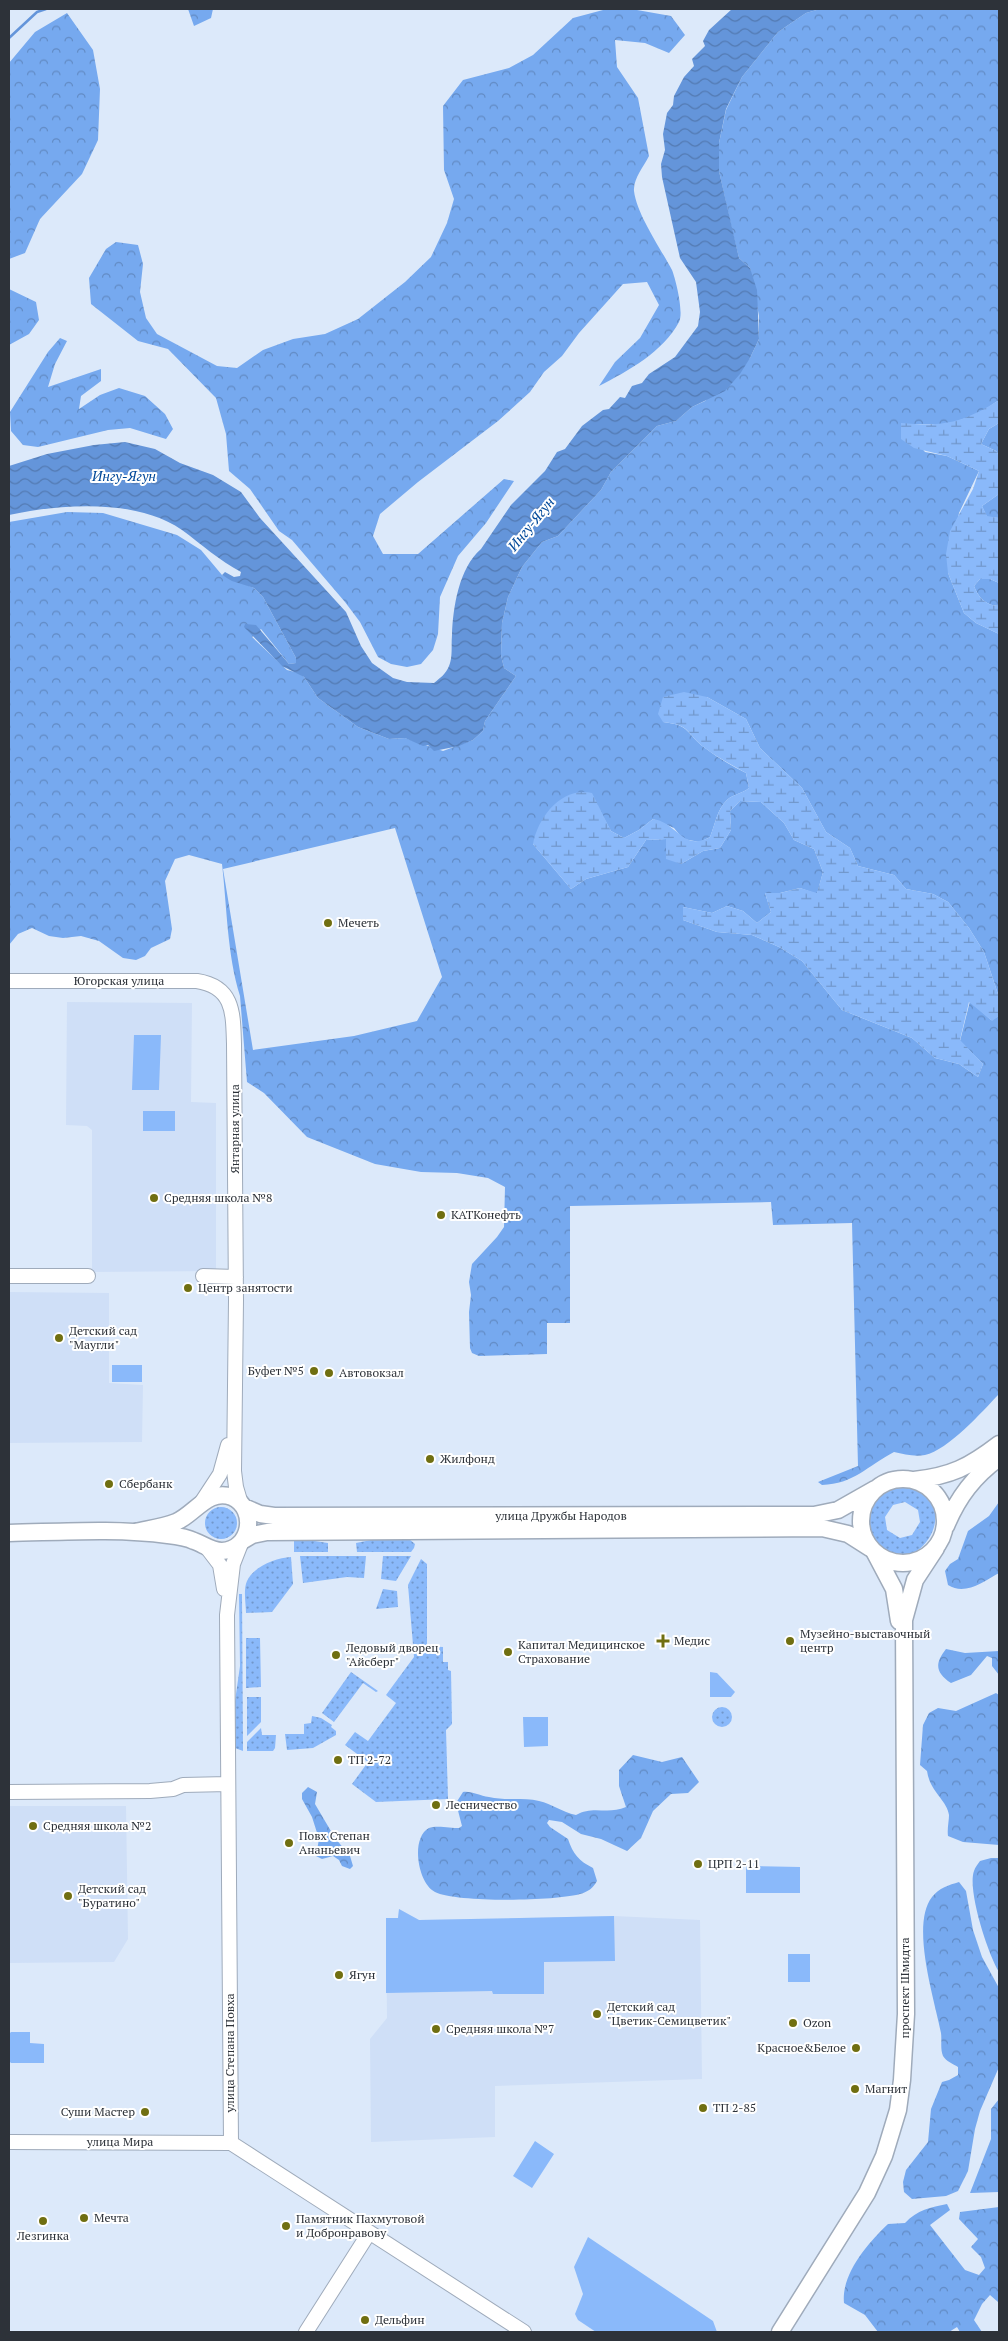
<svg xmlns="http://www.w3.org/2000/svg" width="1008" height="2341" viewBox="0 0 1008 2341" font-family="'PT Serif',serif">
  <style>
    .built { fill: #cfdff7 }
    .grass { fill: url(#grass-dots); fill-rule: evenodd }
    .forest { fill: url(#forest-crowns); fill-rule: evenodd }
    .wetland { fill: url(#wetland-marsh) }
    .park { fill: #8ab9fa }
    .water { fill: url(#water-waves) }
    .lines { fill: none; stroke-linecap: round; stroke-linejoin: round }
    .stream { stroke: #6495da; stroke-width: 2.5 }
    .minor-casing { stroke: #9fabbb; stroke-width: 16 }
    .major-casing { stroke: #9fabbb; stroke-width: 19 }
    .minor { stroke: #fff; stroke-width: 14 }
    .major { stroke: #fff; stroke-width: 16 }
    .poi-dot { fill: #706f11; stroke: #fff; stroke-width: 2 }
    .labels { text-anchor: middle; stroke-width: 4; stroke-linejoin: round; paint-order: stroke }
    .poi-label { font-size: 12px; fill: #2d3239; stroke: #fff; text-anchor: start }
    .street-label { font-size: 12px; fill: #2d3239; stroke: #fff }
    .water-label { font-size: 14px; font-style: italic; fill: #014899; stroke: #fff }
  </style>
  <defs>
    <pattern id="grass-dots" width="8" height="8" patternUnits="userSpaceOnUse" patternTransform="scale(1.25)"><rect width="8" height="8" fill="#8ab9fa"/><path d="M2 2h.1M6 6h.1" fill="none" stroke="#7197cb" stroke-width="1.8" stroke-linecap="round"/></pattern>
    <pattern id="forest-crowns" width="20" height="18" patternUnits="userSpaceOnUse" patternTransform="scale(1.25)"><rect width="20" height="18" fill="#76a9ef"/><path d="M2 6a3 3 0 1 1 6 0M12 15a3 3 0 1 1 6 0" fill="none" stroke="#618ac3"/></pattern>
    <pattern id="wetland-marsh" width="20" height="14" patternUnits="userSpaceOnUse" patternTransform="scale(1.25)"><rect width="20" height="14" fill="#8ab9fa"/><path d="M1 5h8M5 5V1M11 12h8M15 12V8" fill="none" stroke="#7197cb"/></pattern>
    <pattern id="water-waves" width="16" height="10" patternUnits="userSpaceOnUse" patternTransform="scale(1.25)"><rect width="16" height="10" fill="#6495da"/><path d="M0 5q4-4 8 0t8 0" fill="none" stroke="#537ab2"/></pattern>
  </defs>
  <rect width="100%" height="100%" fill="#dce9fa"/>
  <path class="built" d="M67,1002L192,1003L191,1102L216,1103V1271L92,1272V1130L87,1126L66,1125Z
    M9,1292L109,1293V1383L143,1385L142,1442L9,1443Z
    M9,1806H126L128,1939L114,1962L9,1963Z
    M399,1909L419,1920L614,1916L700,1920L702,2079L495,2086V2137L371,2142L370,2039L387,2018L386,1918H398Z"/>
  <path class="grass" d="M902,1487C971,1491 919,1591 877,1542C858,1520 875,1489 902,1487ZM905,1502L918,1510L920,1522L912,1535L900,1538L887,1530L885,1517L893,1505Z
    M205 1523a16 16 0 1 1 32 0a16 16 0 1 1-32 0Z
    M294,1538L328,1543V1552H294Z
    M376,1539H409L415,1544L414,1548L411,1552H357L356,1543Z
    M300,1556H366L364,1578L347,1577L303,1583Z
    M383,1556H411L396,1581L381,1579Z
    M291,1557L293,1584L272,1612L246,1613C246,1604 243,1590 247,1581C254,1566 276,1558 291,1557Z
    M421,1559L427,1564V1646L443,1647V1662H448V1670L451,1671L452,1724L446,1730L448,1799L376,1802L352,1784L368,1762L345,1745L355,1732L368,1741L396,1703L386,1695L414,1657L408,1585Z
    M383,1589L397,1591L398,1607L376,1609Z
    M239,1594H242L243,1751L235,1748V1701L240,1666Z
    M246,1638H260L261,1687L246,1688Z
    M351,1672L378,1691L376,1692L363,1683L334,1722L322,1713Z
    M247,1697H261V1722L247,1736Z
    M712 1717a10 10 0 1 1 20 0a10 10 0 1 1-20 0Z
    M312,1716L321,1718L332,1725L331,1727L336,1731V1735L313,1748L287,1750L285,1734H304V1724L311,1723Z
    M261,1728L262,1735H276L275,1748L273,1751H247V1742Z"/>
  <path class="forest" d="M188,9H213L211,18L194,26Z
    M820,9H999V400L980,413L949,424H901L925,452L947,456L979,471L959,513L948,573L964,613L976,623L999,634V997L984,952L969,928L948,902L933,894L906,889L894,875L858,866L850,848L826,832L802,788L760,748L746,719L707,697L663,722C691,725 686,734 705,748C718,758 732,766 746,773L749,788C742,794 733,794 727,800C717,809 715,825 710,837L700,842L683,839L674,828L653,819L639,830L624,838L611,831L602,815L533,844L571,889L586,879L628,867L646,840L666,839L681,864L703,851L720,848L731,830L730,811L740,801L761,802L784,823L794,840L814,849L823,872L817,894L800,888L780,893H765L771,912L757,923L743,911L727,906L712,913L683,907V920L717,932L752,935L779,947L802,961L842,1010L912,1038L935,1058L959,1064L978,1077L983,1064L960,1041L970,1001L991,1020L999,1016V1394C982,1412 948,1450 925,1455C914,1457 904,1454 894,1452C867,1466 854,1484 822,1485L818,1482L858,1466L852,1223L773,1225L771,1202L570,1206V1323H547V1354L479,1356L472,1353L470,1348L469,1312L471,1295L469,1282L472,1264L497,1237L504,1227L505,1187L488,1178L457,1173L421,1172L375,1164L307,1137L264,1093L247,1082L240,996C227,954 227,907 222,864L189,855L175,859L165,881L172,929L170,939L151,948L145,956L136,960L123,958L99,941L81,936L63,938L49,936L32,928L18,934L9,945V522L67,512L103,513L177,535L201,550L222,575L254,588L263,597L296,658V663L289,664L261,629L252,637L287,670L299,673L304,677L318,698L358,727L389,739L405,738L443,751L473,740L483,731L485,721L516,676L504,668L501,655L502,623L508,597L522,567L542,542L558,536L601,490L611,472L657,426L676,421L692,407L705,401L750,358L759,339V316L750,268L739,258L733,234L719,171V143L726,110L742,77L778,32L806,13ZM395,828L442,977L417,1021L354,1036L253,1050L223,869Z
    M603,10H637L671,16L685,35L669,53L645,43L615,40L617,67L638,98L649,156C644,166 633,179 634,191C637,215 661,249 672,270C676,280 684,313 679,322C663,352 628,371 599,386L615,362L640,338L659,305L647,282L623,284L579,333L562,356L544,372L530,392L498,421L418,482L380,514L373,536L383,554H418L504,479L514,481L486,523L458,556L440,597L438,634L433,650L421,664L407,667L391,664L378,657L360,622L345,602L292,540L279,531L250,489L229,471L226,434L216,398L168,349L138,341L91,304L89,278L106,249L116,242L138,245L143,264L140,292L146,318L157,334L217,366L237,368L263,350L293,339L325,334L358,319L405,282L431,257L447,223L454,199L444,170L443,106L463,80L509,68L533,55L573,18Z
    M67,13L93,50L100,89L98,140L82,174L40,219L25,253L9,259V63L35,32Z
    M9,289L36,302L39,320L29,334L9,345Z
    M60,338L67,341L55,364L48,387L101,369V381L81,396L79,409L100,395L119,388L145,396L165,414L173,429L166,439L130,428L108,430L38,447L23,445L11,431L10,412L48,352Z
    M999,423V456L996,451L981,444L989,429Z
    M999,494V518L987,517L982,506Z
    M980,579H990L999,583V606C986,606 978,597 974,586Z
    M999,1502V1573C983,1582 965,1596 948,1585L945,1571L950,1564L958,1559L968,1531L989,1516Z
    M946,1649L965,1653L999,1651V1675L992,1666V1658L987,1656L971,1675L951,1683C936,1673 934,1664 946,1649Z
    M996,1693L999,1695V1845L963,1842L948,1836C947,1829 949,1821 949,1815C947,1800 930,1792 927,1771L920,1765L923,1725L929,1713L938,1708L956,1711Z
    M633,1755L662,1762L682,1757L699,1782L688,1793L671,1794L653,1811L641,1838L627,1851L601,1839L581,1834L562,1822L549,1820L547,1823L550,1827L568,1839C573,1854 579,1861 593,1868L597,1881C593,1888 588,1892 580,1894C555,1901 457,1903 435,1892C418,1884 410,1838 429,1828C436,1825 451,1828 459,1828L462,1826L456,1803L463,1792C473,1791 479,1796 489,1797C505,1801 523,1797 539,1801C552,1804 562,1812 576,1815C593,1805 607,1815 626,1807L619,1786V1770Z
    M308,1787L317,1792L315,1804L335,1838L350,1856L353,1866L350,1869L342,1866L339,1860L333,1856L322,1859L316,1856L319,1839L312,1817L302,1799V1793Z
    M991,1858H999V1972C988,1954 967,1890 974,1871C975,1867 978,1864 980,1861Z
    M959,1882L966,1891L973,1930L982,1957L999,1988V2067L980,2111L975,2129L968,2171L958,2191L946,2196L912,2199L904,2192L903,2182L906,2170L928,2142L931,2109L942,2082L949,2080L958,2075V2067C953,2064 946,2061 943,2056C940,2049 942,2040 941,2033C935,2001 910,1925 932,1897C939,1888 949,1885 959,1882Z
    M999,2099V2192L970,2193L991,2139V2109Z
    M947,2204L950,2210L930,2225L965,2270L979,2275L985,2268L981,2257L971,2247L978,2239L959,2219L960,2212L999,2207V2299L998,2302L990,2295L982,2304L974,2320L982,2332H960L957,2327L949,2332H878L865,2315L844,2303C841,2274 868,2243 888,2224L905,2223C917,2210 931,2207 947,2204Z"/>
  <path class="wetland" d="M999,400V423L989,429L981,444L996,451L999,456V494L982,506L987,516L999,518V583L990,579H980L974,586C978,597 986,606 999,606V634L976,623L964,613L948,573L946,554L950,531L973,489L979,471L947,456L914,448L901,439V423C943,427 963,423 999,400Z
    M684,692L707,697L746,719L760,748L802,788L826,832L850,848L858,866L894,875L906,889L933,894L948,902L969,928L984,952L999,997V1016L992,1021L969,1002L960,1040L983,1064L978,1077L959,1064L935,1058L912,1038L842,1010L802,961L779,947L752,935L717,932L683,920V907L712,913L727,906L743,911L757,923L771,912L765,893H780L800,888L817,893L823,872L814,849L794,840L784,823L761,802L740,801L730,811L731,830L720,848L703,851L681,864L666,859V839L646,840L628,867L586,879L571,889L533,844C538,817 562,786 592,793L611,831L624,838L639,830L653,819C678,823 683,852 710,837C715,825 717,809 727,800C733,794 742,794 749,788L746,773C732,765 718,758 705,748C686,734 692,725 663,722L658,714L663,697Z"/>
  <path class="park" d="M134,1035H161L159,1090H132Z
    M143,1111H175V1131H143Z
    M112,1365H142V1382H112Z
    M710,1672L717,1673L735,1692L731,1697H710Z
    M523,1717H548V1746L524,1747Z
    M746,1866L800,1867V1893H746Z
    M399,1909L419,1920L614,1916L615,1961L544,1962V1994H493L492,1991L386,1993V1918H398Z
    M788,1954H810V1982H788Z
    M11,2032H30V2043L44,2044V2063H11L9,2061V2034Z
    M535,2141L554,2154L532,2188L513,2176Z
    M588,2237L713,2321L717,2332H596L578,2320L575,2314L583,2294L574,2267Z"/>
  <path class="water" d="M732,9H820L806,13L778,32L742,77L726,109L719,143V171L739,258L750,268L757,290L759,339L750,358L740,374L725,391L692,407L676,421L657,426L611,472L601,490L558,536L542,542L522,567L508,597L502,623L501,655L504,668L516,676L485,721L483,731L473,740L459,746L434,751L428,745L423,746L405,738L389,739L358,727L318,698L304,677L282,666L244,627L245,624L256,625L289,664L296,663V658L263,597L254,588L232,581L222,575L225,572L234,577L240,576L241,572C220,561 201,544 182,530C136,498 60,504 9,515V466L47,454L94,445L125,442L155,449L180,463L213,475L241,492L260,518L346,612L361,646L372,663L393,678L407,682L434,683C440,678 446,674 449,666C453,657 451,645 452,635C453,607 459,568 481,549L511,505L545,471L557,452L565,449L582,426L603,410L609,409L620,397L625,398L632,386L642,383L649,374L675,357L698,326L700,312L696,282L680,258L662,177L661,164L665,150L663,134L667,113L673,105L674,96L684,77L694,66L692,59L705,46L703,41L709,30Z"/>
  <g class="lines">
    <path class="stream" d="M9,38L37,12L46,9"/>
    <g class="minor-casing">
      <path id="minor" d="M9,981H197C234,987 233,1013 234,1044L236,1300L234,1471L236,1487L241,1504
        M9,1276H88
        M203,1276L236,1277
        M201,1503L220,1474L228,1445
        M207,1548L220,1565L224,1589
        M9,1792L150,1791L173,1789L183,1785L228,1784
        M9,2142L231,2143L524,2332
        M231,2143L227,1615L233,1564L242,1541
        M306,2332L369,2233"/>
    </g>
    <g class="major-casing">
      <path id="major" d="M861 1521a42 42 0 1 1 84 0a42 42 0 1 1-84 0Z
        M914,1480C951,1476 969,1467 999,1444
        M244,1507L260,1514L274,1516L814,1515L838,1510L875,1489
        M946,1526C958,1497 974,1476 999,1458
        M9,1533C61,1532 116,1528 168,1535C177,1536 186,1537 194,1541C203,1544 211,1551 222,1551C251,1550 258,1509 232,1497C208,1488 195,1514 176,1522C163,1527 148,1529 135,1532
        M242,1541L252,1535L267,1532L822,1528L848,1534L870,1548
        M875,1553L894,1589L899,1621
        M780,2332L867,2193L884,2156L898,2110L902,2080L906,2014L904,1620L915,1580L936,1548"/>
    </g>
    <use href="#minor" class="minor"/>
    <use href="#major" class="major"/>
  </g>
  <g class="poi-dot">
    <circle cx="328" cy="923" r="5"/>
    <circle cx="154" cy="1198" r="5"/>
    <circle cx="441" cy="1215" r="5"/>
    <circle cx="188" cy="1288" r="5"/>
    <circle cx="59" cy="1338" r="5"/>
    <circle cx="314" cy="1371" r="5"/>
    <circle cx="329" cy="1373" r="5"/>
    <circle cx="430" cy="1459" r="5"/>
    <circle cx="109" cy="1484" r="5"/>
    <path d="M660.5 1633.5h5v5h5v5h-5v5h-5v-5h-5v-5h5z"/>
    <circle cx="790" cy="1641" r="5"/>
    <circle cx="508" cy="1652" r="5"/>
    <circle cx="336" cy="1655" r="5"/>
    <circle cx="338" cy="1760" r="5"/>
    <circle cx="436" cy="1805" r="5"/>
    <circle cx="33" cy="1826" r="5"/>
    <circle cx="289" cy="1843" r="5"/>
    <circle cx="698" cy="1864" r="5"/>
    <circle cx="68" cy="1896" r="5"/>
    <circle cx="339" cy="1975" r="5"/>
    <circle cx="597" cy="2014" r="5"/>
    <circle cx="793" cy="2023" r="5"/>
    <circle cx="436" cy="2029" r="5"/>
    <circle cx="856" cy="2048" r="5"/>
    <circle cx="855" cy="2089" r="5"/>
    <circle cx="703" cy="2108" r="5"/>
    <circle cx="145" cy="2112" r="5"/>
    <circle cx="84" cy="2218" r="5"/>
    <circle cx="43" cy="2221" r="5"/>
    <circle cx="286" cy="2226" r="5"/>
    <circle cx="365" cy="2320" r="5"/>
  </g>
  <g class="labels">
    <g class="poi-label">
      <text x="338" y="927">Мечеть</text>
      <text x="164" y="1202">Средняя школа №8</text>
      <text x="451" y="1219">КАТКонефть</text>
      <text x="198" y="1292">Центр занятости</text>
      <text x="69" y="1335">Детский сад<tspan x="69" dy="14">"Маугли"</tspan></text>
      <text x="304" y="1375" text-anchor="end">Буфет №5</text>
      <text x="339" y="1377">Автовокзал</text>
      <text x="440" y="1463">Жилфонд</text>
      <text x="119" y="1488">Сбербанк</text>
      <text x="800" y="1638">Музейно-выставочный<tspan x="800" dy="14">центр</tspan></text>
      <text x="674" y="1645">Медис</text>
      <text x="518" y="1649">Капитал Медицинское<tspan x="518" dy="14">Страхование</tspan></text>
      <text x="346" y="1652">Ледовый дворец<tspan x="346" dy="14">"Айсберг"</tspan></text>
      <text x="348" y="1764">ТП 2-72</text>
      <text x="446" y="1809">Лесничество</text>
      <text x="43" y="1830">Средняя школа №2</text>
      <text x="299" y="1840">Повх Степан<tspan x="299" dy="14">Ананьевич</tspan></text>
      <text x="708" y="1868">ЦРП 2-11</text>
      <text x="78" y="1893">Детский сад<tspan x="78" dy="14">"Буратино"</tspan></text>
      <text x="349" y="1979">Ягун</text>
      <text x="607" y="2011">Детский сад<tspan x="607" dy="14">"Цветик-Семицветик"</tspan></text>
      <text x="803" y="2027">Ozon</text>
      <text x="446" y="2033">Средняя школа №7</text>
      <text x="846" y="2052" text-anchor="end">Красное&amp;Белое</text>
      <text x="865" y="2093">Магнит</text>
      <text x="713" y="2112">ТП 2-85</text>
      <text x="135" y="2116" text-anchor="end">Суши Мастер</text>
      <text x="94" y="2222">Мечта</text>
      <text x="296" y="2223">Памятник Пахмутовой<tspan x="296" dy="14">и Добронравову</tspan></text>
      <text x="43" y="2240" text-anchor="middle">Лезгинка</text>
      <text x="375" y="2324">Дельфин</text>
    </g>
    <g class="street-label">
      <text x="119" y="985">Югорская улица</text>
      <text transform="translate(235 1129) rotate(-90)" y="4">Янтарная улица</text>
      <text x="561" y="1520">улица Дружбы Народов</text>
      <text transform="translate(905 1988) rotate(-90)" y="4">проспект Шмидта</text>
      <text transform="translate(230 2053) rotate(-90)" y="4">улица Степана Повха</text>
      <text x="120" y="2146">улица Мира</text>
    </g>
    <g class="water-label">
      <text x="124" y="481">Ингу-Ягун</text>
      <text transform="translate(531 524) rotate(-51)" y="5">Ингу-Ягун</text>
    </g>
  </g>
  <rect width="1008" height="2341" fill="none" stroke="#2d3239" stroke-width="20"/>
</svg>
